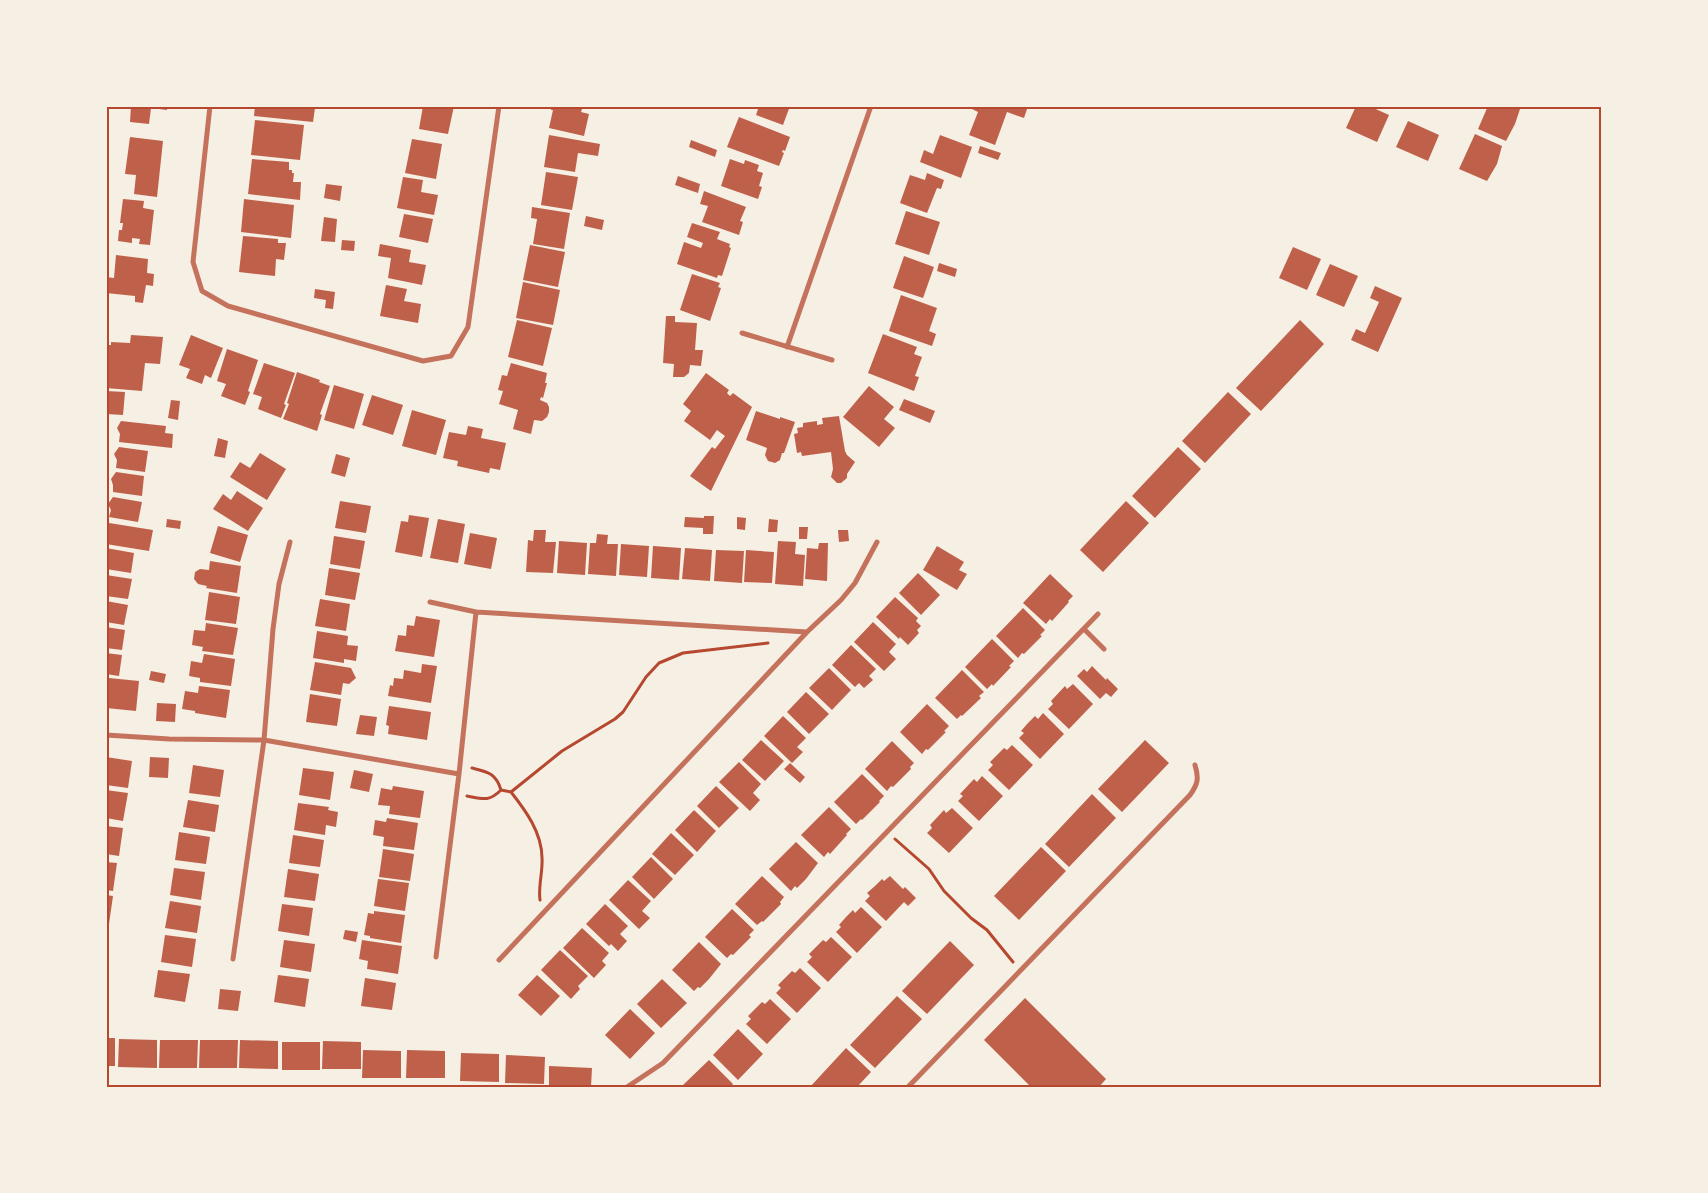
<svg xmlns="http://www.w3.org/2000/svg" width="1708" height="1193" viewBox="0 0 1708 1193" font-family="'Work Sans',sans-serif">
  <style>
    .building { fill: #bf614a }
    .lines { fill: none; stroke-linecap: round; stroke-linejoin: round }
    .path { stroke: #b5482f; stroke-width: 3 }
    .minor { stroke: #c5725c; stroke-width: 5 }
    .neatline { fill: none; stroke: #b5482f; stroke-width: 2 }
  </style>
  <rect width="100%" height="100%" fill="#f6efe4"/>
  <path class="building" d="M131,106H167V110L151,108L149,124L130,122Z
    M255,106H297L315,108L313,122L254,116Z
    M423,106H454L448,134L419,129Z
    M552,106H583L581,112L589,114L584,136L549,128L553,110H551Z
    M759,106H790L783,125L756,115Z
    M973,106H1001L1007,109L1008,106H1028L1024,118L1007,112L995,145L969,135L978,112L972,109Z
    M1356,106H1369L1389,115L1377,142L1346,128Z
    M1488,106H1521L1515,124L1506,141L1478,129Z
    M739,117L790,137L785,151L783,150L782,152L784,153L779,166L727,147Z
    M255,120L304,125L300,160L251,155Z
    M1408,121L1439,135L1428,161L1396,147Z
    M1475,134L1502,146L1497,164L1487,181L1459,169Z
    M549,135L600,144L598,156L578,153L575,172L544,167Z
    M940,135L972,147L961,178L920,162L924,150L933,154Z
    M130,137L163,141L157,197L134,194L136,175L125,174Z
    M412,139L442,144L436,179L405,173Z
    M691,140L717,150L715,157L689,147Z
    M980,146L1001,153L998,160L978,153Z
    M252,159L289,162V170H292V173H294L293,182H301L300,200L248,194Z
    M730,159L744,164L745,160L759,165L757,171L763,173L759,186L762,187L758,199L721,186Z
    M546,172L578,177L572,210L541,205Z
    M927,173L944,180L941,189L937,188L927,213L900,203L910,175L925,180Z
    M678,176L700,184L698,193L675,185Z
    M403,177L423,180L421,192L438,195L434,215L397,208Z
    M326,184L342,186L340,201L324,198Z
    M704,191L746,207L740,221L743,222L739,235L702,222L708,206L700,204Z
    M123,199L144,201L143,208L154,210L150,245L139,244L140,239L132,238V243L118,241L119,230H122L123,223H120Z
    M244,199L294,205L291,238L241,232Z
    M532,207L570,213L564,249L533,244L537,219L531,218Z
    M906,211L940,222L929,255L895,244Z
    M404,214L433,219L428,243L399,237Z
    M586,216L604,220L602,230L584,226Z
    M324,217L337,219L335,242L321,241Z
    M692,223L720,232L717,239L730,244L729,247L731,248L722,276L718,275L717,278L677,264L684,242L701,248L703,243L687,237Z
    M243,236L278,239V243H286L284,260L276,259L275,276L239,272Z
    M342,240L355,241L354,251L341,250Z
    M380,244L411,250L409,262L426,265L422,285L388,278L391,258L378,256Z
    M530,245L565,252L558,287L523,280Z
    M1293,247L1321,259L1307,290L1279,278Z
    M116,255L148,259L147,273L154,274L153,286L146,285L143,303L135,302V296L106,293V277L114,278Z
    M904,256L934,267L923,298L893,288Z
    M939,263L957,269L955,277L937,271Z
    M1330,264L1358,276L1344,307L1316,295Z
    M692,274L720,283L718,287L721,288L710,321L680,310Z
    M523,282L560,290L553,325L516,318Z
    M386,285L407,289L404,301L421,304L418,323L380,316Z
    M1375,286L1402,298L1378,352L1351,340L1356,329L1365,333L1379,302L1370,298Z
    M315,289L335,292L333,309L325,308L326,300L314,298Z
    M901,295L937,308L929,331L936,334L932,346L889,331Z
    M666,316H675V322L697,323L695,350H703L701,366L690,365L689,373L684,377H673L674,364L663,363Z
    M517,320L552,328L543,366L508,357Z
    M1300,320L1324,344L1261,411L1236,388Z
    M883,334L917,347L914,354L922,357L915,376L919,377L914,391L868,373Z
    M131,335L163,337L160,364L145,363L142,391L106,388V367L108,368L109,359H106V345H111V342L130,343Z
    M191,335L223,348L211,378L205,375L202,384L186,378L190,369L179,365Z
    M227,349L258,360L248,391L250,392L245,405L221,396L226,384L217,381Z
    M264,363L295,373L284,404L286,405L281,418L258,409L262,397L253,394Z
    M511,363L547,373L545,383H547L543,398L541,397L540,400L547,403L549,407V412L547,417L542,421L534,420L531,434L513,429L518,410L499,404L503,391L498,390L502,375L507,376Z
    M297,372L320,380L319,382L330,386L320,414L322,415L317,431L283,419L289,404L287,403Z
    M706,373L729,390L727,393L730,396L733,393L752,407L711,491L690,476L712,447L715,449L725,436L717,430L710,440L684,421L691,411L683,404Z
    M334,385L364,394L354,429L324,420Z
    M869,386L894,407L884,419L895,428L879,447L843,417Z
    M106,391L125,392L123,415L106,414Z
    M1228,392L1251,414L1205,463L1182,441Z
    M372,395L403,405L393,435L362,425Z
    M904,399L935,411L930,423L899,410Z
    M171,400L180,401L178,420L168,418Z
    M412,410L446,420L436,455L402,446Z
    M756,411L780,419V417L795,422L784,453H782L780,460L775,463L768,461L765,455L767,448L746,440Z
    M839,416L845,451L847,455L855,462L847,474V478L841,483H837L831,477L833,469L831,452L802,456L801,452L797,453L794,434L798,433L797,428L803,427V423L817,421V425L823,424L822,418Z
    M121,421L166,426L165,433L173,434L172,448L119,442L120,434L117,428Z
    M468,426L483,429L481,438L506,443L500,470L490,468L489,473L457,466L458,461L443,458L449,432L466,435Z
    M218,438L228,441L225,458L214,456Z
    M119,447L148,451L145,472L116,468L117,460L114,454Z
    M1178,447L1201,469L1155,518L1132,496Z
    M260,453L286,469L267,500L230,477L240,462L250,468Z
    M336,454L350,458L345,477L331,473Z
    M116,472L144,476L142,496L113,492V485L111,479Z
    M237,491L263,508L248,531L213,509L223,494L231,500Z
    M113,497L142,502L138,522L109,517L111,510L108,504Z
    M340,501L371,506L366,533L335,528Z
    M1126,501L1149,523L1103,572L1080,550Z
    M409,515L429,518L422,557L395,552L401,521L408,522Z
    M704,516H714L713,534H703V528L684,527L685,517L704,518Z
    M737,517L746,518L745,530L737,529Z
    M167,519L181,521L180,529L166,527Z
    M438,519L465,524L458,563L430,558Z
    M769,519L778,520L777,532H768Z
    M109,523L153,530L149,551L106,544V526Z
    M218,526L248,535L240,562L210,553Z
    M799,527H808L807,539H799Z
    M534,530H546L545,542H556L553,573L526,572L528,540L533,541Z
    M838,530H848L849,541L839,542Z
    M470,533L497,538L491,569L464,564Z
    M597,534L608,535L607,544H618L616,576L588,574L590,543H596Z
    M334,536L365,541L360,569L330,564Z
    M559,541L587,543L585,575L557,573Z
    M778,541L796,542L795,554L805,555L803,586L775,584Z
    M819,543H828L827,581L805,579L807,548L818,549Z
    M621,544L649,546L647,577L619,575Z
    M653,546L681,548L679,580L651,578Z
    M937,546L964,562L959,570L967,574L957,590L923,570Z
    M106,548L134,553L131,573L106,569Z
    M685,548L712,550L710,581L682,579Z
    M716,550L744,551L742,583L714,581Z
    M746,550L774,552L772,583L744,582Z
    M210,561L241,566L237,593L206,588L207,586L198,584L194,579L195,572L200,569L209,570Z
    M329,568L360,573L355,600L325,595Z
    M918,573L940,595L921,615L899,593Z
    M1050,574L1073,596L1068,601L1069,602L1061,611L1052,621L1050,619L1046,624L1023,603Z
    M106,575L132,579L128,599L106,596Z
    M209,592L240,597L236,624L205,620Z
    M895,597L918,618L916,621L921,626L917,630L919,633L908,645L900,637L899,639L876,617Z
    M320,599L350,604L346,631L315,626Z
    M106,601L128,605L124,625L106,622Z
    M1023,608L1045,630L1040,635L1042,636L1024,654L1022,653L1018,658L996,636Z
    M416,616L440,620L434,657L395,651L398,635L406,636L407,625L414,626Z
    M873,622L896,644L889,652L896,659L884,671L854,642Z
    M206,623L238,628L233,655L202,651L203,647L192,645L194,630L205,631Z
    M106,627L125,630L122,650L106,648Z
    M317,631L348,636L347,645L358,646L356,661L344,659V663L313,658Z
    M992,639L1014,661L1009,666L1011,667L993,686L992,684L987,689L965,667Z
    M851,645L876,669L869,676L873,680L864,688L859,683L855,687L832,665Z
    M106,653L122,655L119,676L106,674Z
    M204,654L235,659L231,686L200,682V678L189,676L191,661L202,663Z
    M315,662L351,668L356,678L349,684L343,683L341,695L310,690Z
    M422,664L437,666L431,703L388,696L390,685L393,686L394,678L403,679L404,670L421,673Z
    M1092,666L1106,680L1107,678L1118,689L1111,697L1106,693L1100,699L1077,676L1084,669L1087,672Z
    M829,668L851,690L832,710L809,688Z
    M962,670L984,692L979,696L981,698L962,716L961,715L957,719L935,698Z
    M151,671L166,674L164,683L149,680Z
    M109,678L139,681L136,711L106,708Z
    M1073,684L1093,704L1069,729L1048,709L1053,704L1051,701L1065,686L1067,689Z
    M199,686L230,690L226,718L195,713V711L182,709L185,691L198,693Z
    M806,692L829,714L809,734L787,712Z
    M310,694L341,699L337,726L306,722Z
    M157,703L176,704L175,722L156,721Z
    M927,704L949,726L944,731L946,732L928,750L926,749L922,754L900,732Z
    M389,706L431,712L427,740L388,734L389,726L386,725Z
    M1043,713L1064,734L1040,759L1019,738L1024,733L1021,731L1028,723L1035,716L1038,719Z
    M360,715L377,717L374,736L356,734Z
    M783,716L806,738L797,747L803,752L792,763L764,736Z
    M761,740L784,761L765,781L742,760Z
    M1145,740L1169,763L1122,812L1098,789Z
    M892,741L914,763L910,767L911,769L893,787L891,786L887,791L865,769Z
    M1012,745L1033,765L1009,790L988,770L993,765L990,762L1004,748L1007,750Z
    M106,757L132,761L128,788L106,785Z
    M150,757L169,758L168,778L149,777Z
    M739,762L761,784L753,793L760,800L750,811L719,782Z
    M790,763L805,777L800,783L784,769Z
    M193,765L224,770L220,797L189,793Z
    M303,768L334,772L330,800L299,795Z
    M354,770L373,774L369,792L350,788Z
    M862,774L884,796L879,801L880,802L862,820L861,819L856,824L834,802Z
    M982,776L1003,796L979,821L958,801L963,796L960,794L974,779L977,782Z
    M393,786L424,791L420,818L389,814L390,806L378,805L381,788L392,790Z
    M716,786L739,808L719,828L697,806Z
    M106,790L128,793L123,821L106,818Z
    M1092,794L1116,818L1069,867L1045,844Z
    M188,800L219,805L215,832L183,827Z
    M298,803L329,807L328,810L338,812L336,827L326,825L325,835L294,830Z
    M829,807L851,829L846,834L847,835L839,844L830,854L828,852L824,857L801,835Z
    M952,808L973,828L949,853L927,833L932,828L930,825L944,810L946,813Z
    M694,810L716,831L697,852L675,830Z
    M387,818L418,823L414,850L383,846L384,837L373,835L375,820L386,822Z
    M106,826L123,828L119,856L106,854Z
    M179,832L210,837L206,864L175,860Z
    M671,833L694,855L675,875L652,854Z
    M293,835L324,840L320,867L289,863Z
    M796,842L818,863L806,879L797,888L795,886L791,891L769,869Z
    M1041,847L1066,871L1019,920L994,896Z
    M383,849L414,854L410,881L379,877Z
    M651,857L673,879L654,899L632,877Z
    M106,862L117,863L113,891L106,890Z
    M174,868L205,872L201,900L170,895Z
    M288,869L319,874L315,901L284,897Z
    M762,876L784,897L780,902L781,904L763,922L762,921L757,925L735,904Z
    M890,876L903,889L905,887L916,898L908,906L904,902L886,921L865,901L870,896L867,893L875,886L882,879L884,881Z
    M378,879L409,883L405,911L374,906Z
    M628,880L651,901L642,911L650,918L639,929L609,900Z
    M106,895L113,896L109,924L106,923Z
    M170,901L201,906L197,933L165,928Z
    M282,904L313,908L309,936L278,931Z
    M605,904L628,926L620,934L627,941L618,951L611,944L609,946L586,924Z
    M861,907L882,927L857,953L836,932L841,927L839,925L846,917L853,910L855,913Z
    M732,909L754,930L749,935L751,937L733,955L731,954L727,958L705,937Z
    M374,911L405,915L401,943L370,938V936L364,935L368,913L374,914Z
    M582,928L609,953L602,961L606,965L594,978L563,948Z
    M345,930L358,932L356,942L343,939Z
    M165,935L196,939L192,967L161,962Z
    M831,937L852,957L828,982L807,962L812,957L809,954L823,940L826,942Z
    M284,940L315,944L311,972L280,967Z
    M362,940L402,946L398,974L367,969L368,961L359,959Z
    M950,941L974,965L927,1014L902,991Z
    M699,942L721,964L709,979L700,988L698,987L694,991L672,970Z
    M560,950L588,976L578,986L580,989L571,999L541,970Z
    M800,968L821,988L797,1013L776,993L781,988L778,985L792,971L795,973Z
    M158,970L190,974L185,1002L154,997Z
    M278,975L309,979L305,1007L274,1002Z
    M537,975L560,996L541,1016L518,995Z
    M365,978L396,983L392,1010L361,1006Z
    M662,979L687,1003L661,1028L637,1004Z
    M220,989L241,991L238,1011L218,1009Z
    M897,996L922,1019L875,1068L850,1045Z
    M1025,998L1106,1079L1099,1087H1031L984,1040Z
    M770,999L791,1019L767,1044L746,1024L751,1019L748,1016L762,1002L765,1004Z
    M630,1009L655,1033L630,1059L605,1035Z
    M738,1029L763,1054L738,1080L713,1055Z
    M106,1038H115V1066H106Z
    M119,1039L157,1040V1068L118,1067Z
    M160,1040H198L197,1068H159Z
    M200,1040H238L237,1068H199Z
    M240,1040L278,1041V1069L239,1068Z
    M323,1041L361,1042V1069H322Z
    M282,1042H320V1070H282Z
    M846,1048L871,1072L857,1087H810Z
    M363,1050L401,1051V1078H362Z
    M407,1050L445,1051V1078H406Z
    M461,1053L499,1054V1082L460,1081Z
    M506,1055L545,1057L544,1084L505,1083Z
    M709,1060L733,1084L730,1087H685L683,1085Z
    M549,1066L592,1068L591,1087H549Z"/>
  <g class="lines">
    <path class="path" d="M472,768C488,772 496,773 501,790L511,792L562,751L615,719L623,712L646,677L659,663L683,653L768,643
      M511,792C526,811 542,833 542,858C543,871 538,887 540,900
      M467,796C483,799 489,802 501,790
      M895,839L929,869L944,891L971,918L987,930L1013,962"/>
    <path class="minor" d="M210,106L193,262L202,291L228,306L423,361L451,356L468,327L499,106
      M742,333L832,360
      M787,347L871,106
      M430,602L476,612L807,632
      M1084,629L1104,649
      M106,735L169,739L264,740L459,774
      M436,957L459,774L476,612
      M233,959L264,740L273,629L279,584L290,542
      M499,960L807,632L841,600L855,583L877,542
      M627,1087L663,1063L1098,614
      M908,1087L1190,795C1198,784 1199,778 1195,765"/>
  </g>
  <rect width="1708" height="1193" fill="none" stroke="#f6efe4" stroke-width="215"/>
  <rect x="108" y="108" width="1492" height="978" class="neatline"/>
</svg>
